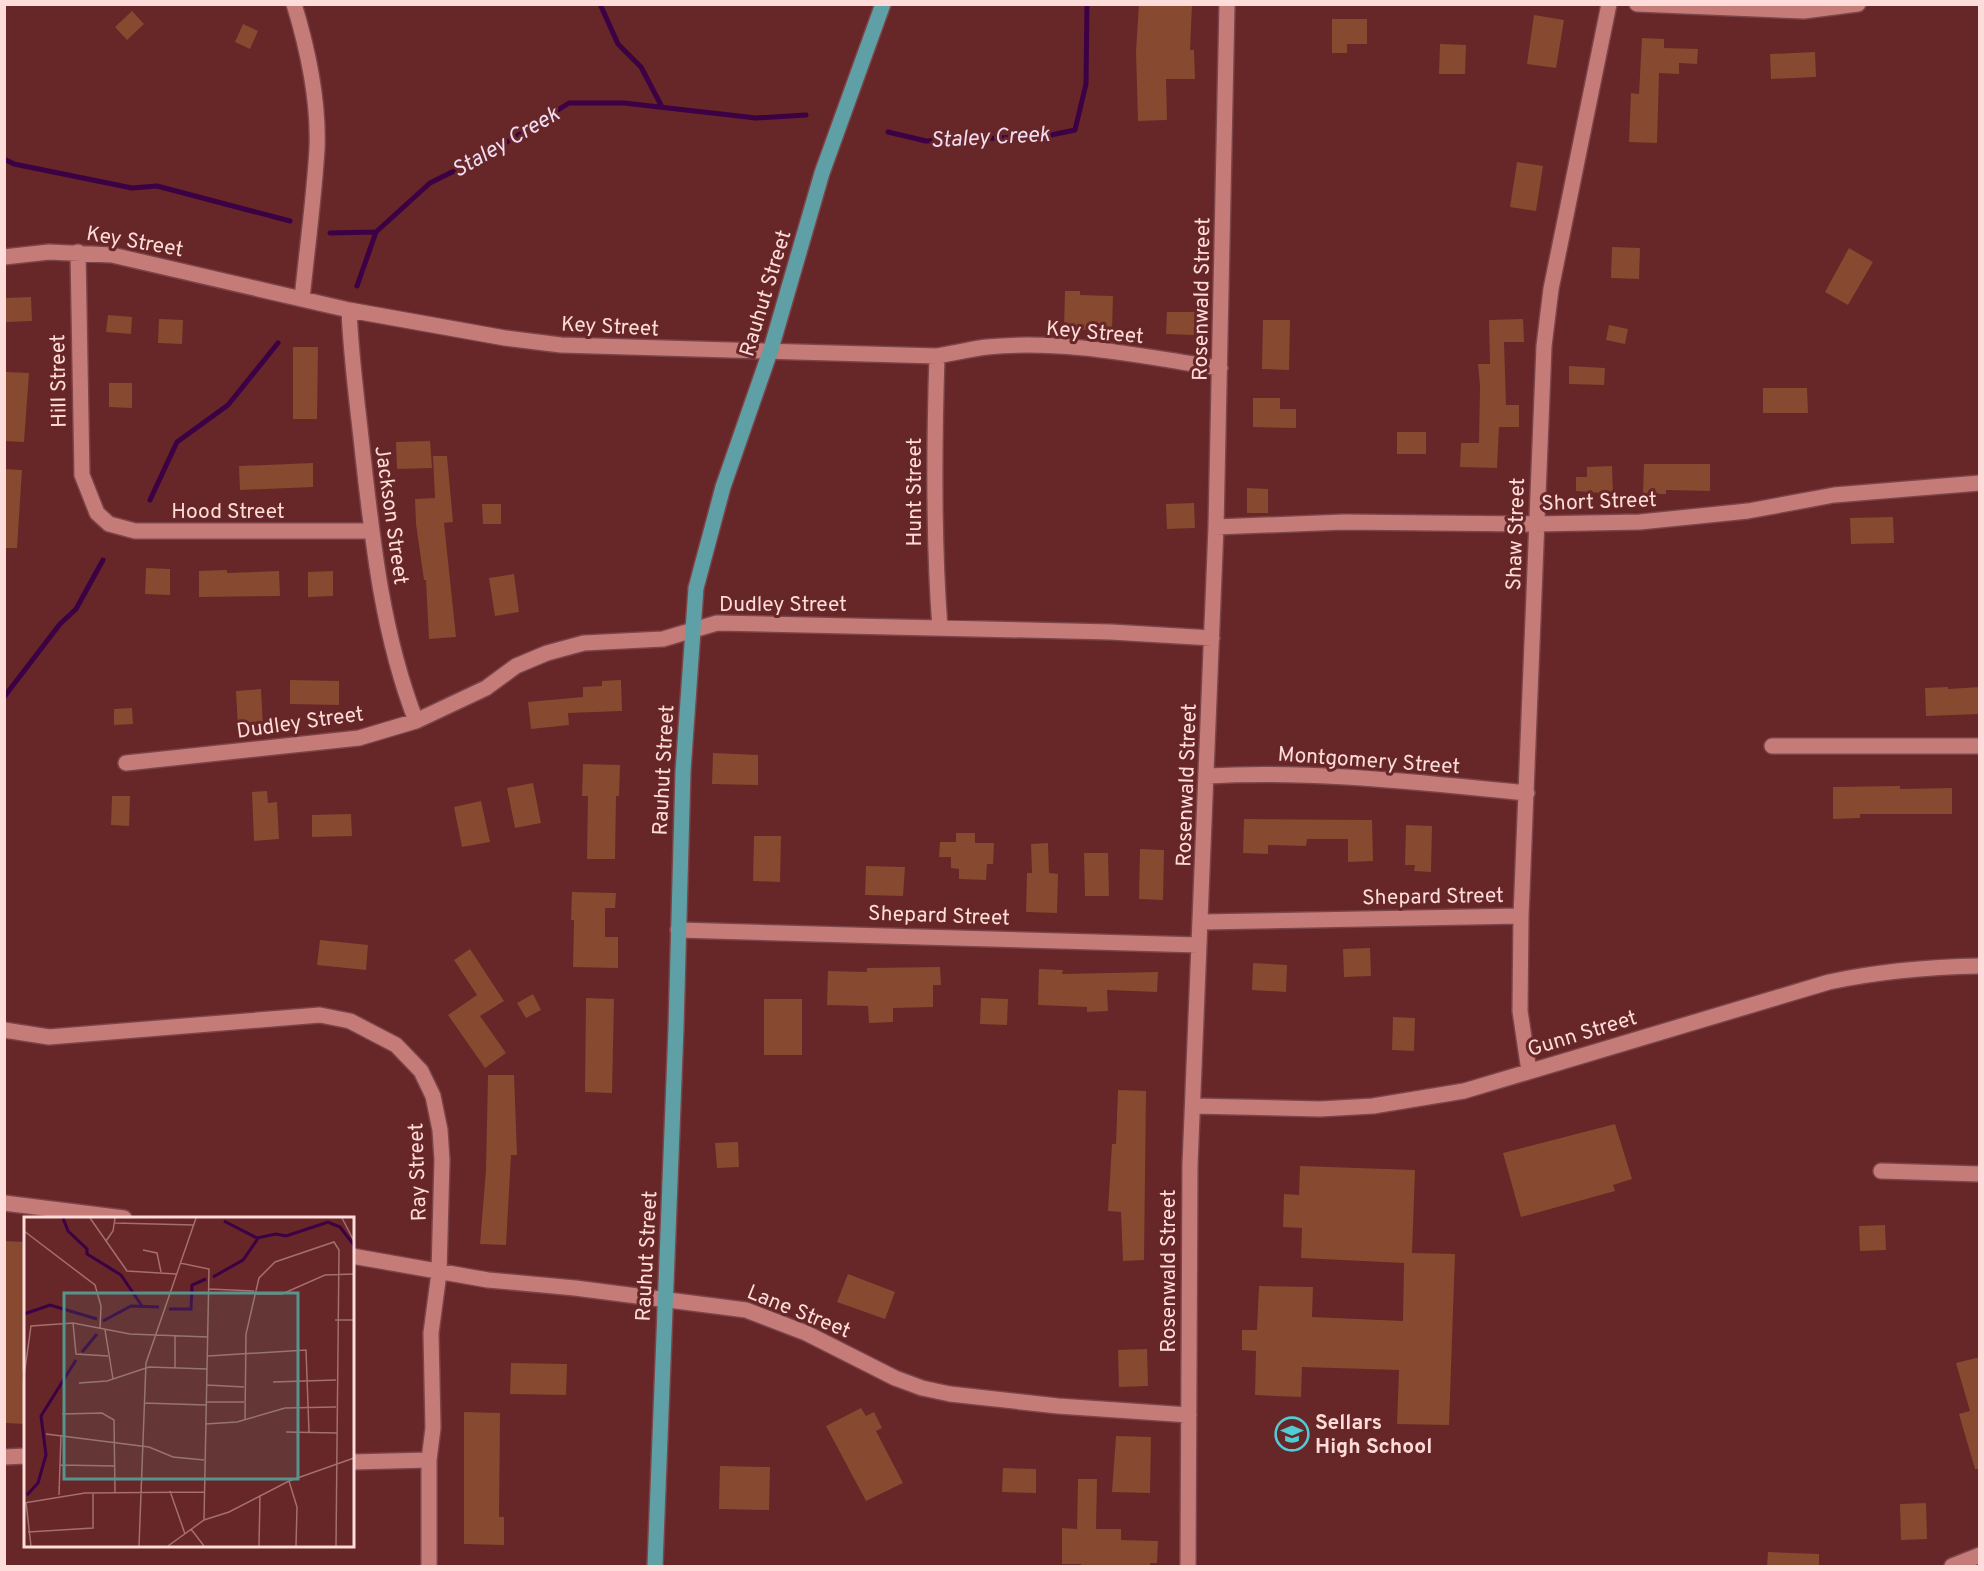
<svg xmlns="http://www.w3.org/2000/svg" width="1984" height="1571" viewBox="0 0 1984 1571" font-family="Overpass,sans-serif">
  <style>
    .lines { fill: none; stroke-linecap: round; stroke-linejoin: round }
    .stream { stroke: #3c0045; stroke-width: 5 }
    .building { fill: #87492f }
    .minor-casing { stroke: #7b4448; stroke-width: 18 }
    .major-casing { stroke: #7b4448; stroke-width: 18 }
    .minor { stroke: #c57b78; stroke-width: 15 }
    .major { stroke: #5ea0a5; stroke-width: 15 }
    .labels { text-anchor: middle; stroke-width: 6; stroke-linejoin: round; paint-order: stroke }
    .street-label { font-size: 21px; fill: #fddcda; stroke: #672627 }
    .poi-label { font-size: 21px; font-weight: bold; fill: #fddcda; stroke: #672627; text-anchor: start }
    .water-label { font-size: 22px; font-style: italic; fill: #f0ddf3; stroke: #672627 }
    .inset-river { fill: none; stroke: #3c0045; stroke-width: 3 }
    .inset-road { fill: none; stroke: #a36f6f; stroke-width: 1.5 }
    .view { fill: #56958e; fill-opacity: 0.15; stroke: #56958e; stroke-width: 3 }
    .inset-edge { fill: none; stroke: #fddcda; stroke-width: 3 }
  </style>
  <rect width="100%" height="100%" fill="#672627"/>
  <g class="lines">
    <path class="stream" d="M600,4L618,44L641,67L662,107
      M888,132L926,141L1046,136L1075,130L1086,84L1087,4
      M4,159L14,164L132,188L157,186L290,221
      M330,233L376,232L430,183L488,154L569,103H624L756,118L806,115
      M357,286L376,232
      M150,500L177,442L228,405L278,343
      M4,697L60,624L76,609L103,560"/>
  </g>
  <path class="building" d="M1139,4L1192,5L1190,50H1194L1195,79H1166L1167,120L1138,121L1136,51Z
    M132,11L144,24L127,40L115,27Z
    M1534,15L1564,20L1556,68L1527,64Z
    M1332,19H1367V44H1347V53H1332Z
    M243,24L258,31L250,49L235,42Z
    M1642,38L1664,39V48L1698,49L1697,64L1679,63V74L1659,73L1657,143L1629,142L1631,93L1639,94Z
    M1440,44L1466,45L1465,74H1439Z
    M1815,52L1816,77L1771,79L1770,54Z
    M1517,162L1543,166L1536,211L1510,207Z
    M1612,247L1640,248L1639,279L1611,278Z
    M1849,248L1873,262L1848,305L1825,292Z
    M1065,291H1080V295L1113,296L1112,332L1064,328Z
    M31,297L32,321L6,322L4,298Z
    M1167,312H1195L1194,335L1166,334Z
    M108,315L132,317L131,334L106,332Z
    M159,319L183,320L182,344L158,343Z
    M1523,319L1524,342H1504L1506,405H1519V427H1499L1497,468L1460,467L1461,443H1479L1480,386L1478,364H1490L1489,320Z
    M1263,320H1290L1289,370L1262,369Z
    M1609,325L1628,329L1625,344L1606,340Z
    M293,347H318L317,419H293Z
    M1569,366L1605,368L1604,385L1569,384Z
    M6,372L29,373L24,442L4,441Z
    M109,383H132V408L109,407Z
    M1763,388H1807L1808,413H1763Z
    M1253,398H1280V409H1296V428L1253,427Z
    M1397,432H1426V454H1397Z
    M430,441L432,468L397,469L396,442Z
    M433,456H447L453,522L444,523L456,637L429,639L426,580H424L416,524L415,499L435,498Z
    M313,463V487L240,490L239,466Z
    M1644,464H1710V491L1666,490V494H1643Z
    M1612,466L1613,494L1576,491V477H1587V467Z
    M4,469L22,470L17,548H4Z
    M1247,488L1268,489V513H1247Z
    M1194,503L1195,528L1167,529L1166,504Z
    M482,504H501V524H483Z
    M1893,517L1894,543L1851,544L1850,518Z
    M146,568L170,569V595L145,594Z
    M227,570V573L279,571L280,596L199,597V571Z
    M333,571V596L308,597V572Z
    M514,574L519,612L495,616L489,578Z
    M290,680L339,681V705L290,704Z
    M621,680L622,711L568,713L569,725L531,729L528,702L583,697V687L602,686V681Z
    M1948,687V689L1980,687V714L1926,716L1925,688Z
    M261,689L263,726L238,728L236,691Z
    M132,708L133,724L114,725V709Z
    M713,753L758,755V785L712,784Z
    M583,764L620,765L619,796H616L615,859H587L588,796H582Z
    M533,783L541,823L515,828L507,788Z
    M1900,786V789L1952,788V814H1860V818L1833,819V787Z
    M267,791L268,803L277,802L279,839L254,841L252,792Z
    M112,796H130L129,826L111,825Z
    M481,801L490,842L462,847L454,807Z
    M351,814L352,836L312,837V815Z
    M1244,819L1372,820L1373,861L1348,862V839H1307L1306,846L1268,845V854L1243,853Z
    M1406,825L1432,826L1431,872L1414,871L1415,865H1405Z
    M956,833H975V843H994L993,864H987L986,880L959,879V869L951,868V857H939L940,842H956Z
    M754,836H781L780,882L753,881Z
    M1048,843L1049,873L1058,874L1057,913L1026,912L1027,873H1032L1031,844Z
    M1140,849L1164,850L1163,900L1139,899Z
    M1084,853H1108L1109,896H1085Z
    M866,866L905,867L903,896L865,895Z
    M572,892L616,893L615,908H605V937H618V968L573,967L574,920H571Z
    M320,940L368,945L366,970L317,965Z
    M1370,948L1371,976L1344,977L1343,949Z
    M470,949L504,1001L480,1016L506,1053L485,1068L448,1015L477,995L454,960Z
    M1253,963L1287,965L1286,992L1252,990Z
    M940,967L941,985H933V1007L893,1008V1022L869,1023L868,1006L827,1005L828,971L867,972V968Z
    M1039,969L1063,970L1062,974L1158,972L1157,992L1107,990L1108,1011L1087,1012V1007L1038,1005Z
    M533,994L541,1010L526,1018L517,1003Z
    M586,998L614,999L612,1093L585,1092Z
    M981,998L1008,999L1007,1025L980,1024Z
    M764,999H802V1055H764Z
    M1393,1017L1415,1018L1414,1051L1392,1050Z
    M488,1075H514L517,1155H511L506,1245L480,1244L486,1170Z
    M1118,1090L1146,1091L1144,1260L1123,1261L1121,1212L1108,1211L1112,1144H1116Z
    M1615,1124L1632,1179L1613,1185L1615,1191L1521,1217L1503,1153Z
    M738,1142L739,1167L717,1168L715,1143Z
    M1300,1166L1415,1170L1412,1253L1455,1254L1449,1425L1397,1424L1399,1370L1302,1367L1301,1397L1255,1395L1256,1351L1242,1350V1330H1257L1259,1286L1313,1287L1312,1317L1403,1321L1404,1263L1301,1258L1302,1228L1283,1227L1284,1194L1299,1195Z
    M1885,1225L1886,1250L1860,1251L1859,1226Z
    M4,1241L26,1242V1373L22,1372L26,1424L4,1423Z
    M848,1274L895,1292L885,1319L837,1302Z
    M1147,1349L1148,1386L1119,1387L1118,1350Z
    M1980,1357V1469H1975L1959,1414L1970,1411L1956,1363Z
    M511,1363L567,1364L566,1395L510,1394Z
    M861,1408L866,1416L874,1412L882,1428L876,1431L903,1483L866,1501L826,1426Z
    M464,1412L500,1413L499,1517H504V1545L464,1544Z
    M1116,1436L1151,1437L1150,1493L1112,1492Z
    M720,1466L770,1467L769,1510L719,1509Z
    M1003,1468L1036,1469V1493L1002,1492Z
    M1078,1479H1097L1096,1529H1121V1540L1158,1541L1157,1563H1150V1566H1081V1564H1062V1528L1077,1529Z
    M1926,1503L1927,1539L1901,1540L1900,1504Z
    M1768,1552L1819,1554V1566H1767Z"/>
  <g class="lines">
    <g class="minor-casing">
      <path id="minor" d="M294,4C308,50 319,101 317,149C314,199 307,249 302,299
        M1637,4L1804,11L1858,4
        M78,252L82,475L97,513L109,524L135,531H371
        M4,257L49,252L112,255L349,310L505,338L561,345L937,356C954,353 971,349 987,347C1064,339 1145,357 1220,368
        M349,310C351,359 358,408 363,456C373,546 383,636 416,721
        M937,356C934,447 933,537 940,628
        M1216,527L1344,522L1536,524L1640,522L1748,511L1834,495L1980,483
        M1772,746H1980
        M126,763L359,738L416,721L486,688L516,666L547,653L584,643L663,639L717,623L1111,632L1212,638
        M1208,776C1315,770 1421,783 1527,793
        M1202,922L1521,916
        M678,930L1199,945
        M4,1030L49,1037L320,1015L350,1021L396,1045L421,1071L433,1096L440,1130L442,1160L439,1273L431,1333L433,1428L429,1460V1566
        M1529,1071L1520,1011L1521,916L1544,346L1551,289L1609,4
        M1193,1106L1320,1109L1373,1106L1464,1091L1829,982C1880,971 1928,967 1980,966
        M1881,1171L1980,1174
        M4,1203L124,1218
        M352,1256L488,1280L575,1288L746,1310L806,1333L895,1378L922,1388L950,1394L1058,1406L1189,1415
        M4,1457L26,1456
        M352,1462L429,1460
        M1188,1566L1190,1165L1216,527L1227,4
        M1952,1566L1980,1555"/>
    </g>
    <g class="major-casing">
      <path id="major" d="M655,1566L676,1028L683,771L696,588L723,487L771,349L822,173L883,4"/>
    </g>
    <use href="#minor" class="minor"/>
    <use href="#major" class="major"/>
  </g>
  <defs>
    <g id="school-ring" transform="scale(1.725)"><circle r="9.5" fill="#672627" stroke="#51ccd5" stroke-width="1.5"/><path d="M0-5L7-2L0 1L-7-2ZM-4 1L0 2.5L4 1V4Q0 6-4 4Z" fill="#51ccd5"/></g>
  </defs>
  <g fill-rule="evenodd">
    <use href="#school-ring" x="1292" y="1434"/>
  </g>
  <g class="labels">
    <g class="street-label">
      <text transform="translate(135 241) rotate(10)" y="7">Key Street</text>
      <text transform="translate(765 293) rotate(-73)" y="7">Rauhut Street</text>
      <text transform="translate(1201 299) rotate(-89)" y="7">Rosenwald Street</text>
      <text transform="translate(610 326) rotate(3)" y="7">Key Street</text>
      <text transform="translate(1095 332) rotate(5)" y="7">Key Street</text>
      <text transform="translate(58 381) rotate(-91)" y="7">Hill Street</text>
      <text transform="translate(914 492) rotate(-90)" y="7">Hunt Street</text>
      <text transform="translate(1599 501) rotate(-2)" y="7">Short Street</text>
      <text x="228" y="518">Hood Street</text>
      <text transform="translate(392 515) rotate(82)" y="7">Jackson Street</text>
      <text transform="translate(1515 534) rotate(-88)" y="7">Shaw Street</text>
      <text x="783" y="611">Dudley Street</text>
      <text transform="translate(300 722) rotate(-8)" y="7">Dudley Street</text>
      <text transform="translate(1369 760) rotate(4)" y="7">Montgomery Street</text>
      <text transform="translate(663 770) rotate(-87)" y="7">Rauhut Street</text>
      <text transform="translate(1186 785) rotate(-88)" y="7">Rosenwald Street</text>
      <text transform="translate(1433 896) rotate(-1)" y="7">Shepard Street</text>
      <text transform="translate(939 915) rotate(2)" y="7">Shepard Street</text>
      <text transform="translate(1582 1033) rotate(-17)" y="7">Gunn Street</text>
      <text transform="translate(417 1172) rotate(-92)" y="7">Ray Street</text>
      <text transform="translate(646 1256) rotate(-87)" y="7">Rauhut Street</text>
      <text transform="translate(1168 1271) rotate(-90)" y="7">Rosenwald Street</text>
      <text transform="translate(799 1311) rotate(22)" y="7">Lane Street</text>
    </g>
    <g class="poi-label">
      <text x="1315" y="1429">Sellars<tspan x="1315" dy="24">High School</tspan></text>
    </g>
    <g class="water-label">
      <text transform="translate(990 136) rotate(-3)" y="8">Staley Creek</text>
      <text transform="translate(505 141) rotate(-30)" y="8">Staley Creek</text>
    </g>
  </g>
  <g transform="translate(24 1217)">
    <rect width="330" height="330" fill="#672627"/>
    <path class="inset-river" d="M39,1L44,14L63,32V37L97,58L118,89M200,4L233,21L252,17L262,19L304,5L316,10L330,28M189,60L219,43L235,20M145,92H167L168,68L182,62M0,97L26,88L73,102M79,104L107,89L135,90M58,135L73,117M3,278L14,266L22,238L17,199L52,143"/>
    <path class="inset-road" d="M66,1L103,54L152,57M318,1L330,24M91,6L170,8M0,14L71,68L77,89L76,112M82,24L89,14L91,1M119,33L133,36L137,55M156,46L185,52L180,303M185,72L230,74M230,77H258L301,58L330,57M311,103H330M49,106L52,137L84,139M81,113L89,162M151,119V151M184,139L282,133L285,215M0,159L7,109L49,106L106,117L184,120M249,165L312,163M55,166L83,164L125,150L183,152M183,168L220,170M182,185H220M120,186L182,188M38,197L78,196L90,203L91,275M221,203L222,117L235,61L251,45L310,25L315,33L312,329M181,207L213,205L261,191L312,190M262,215L313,216M22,217L125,230L149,240L180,243M36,248L91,249M265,264L273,290L272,329M146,274L161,317M35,278L37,218M2,285L7,329M0,286L61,276L180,275M167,312L180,329M4,315L69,311V276M115,329L122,146L172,1M144,329L180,303L205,295L265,264L330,241M235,329L236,278"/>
    <path class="view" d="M40,76H274V262H40Z"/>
    <rect width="330" height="330" class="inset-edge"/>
  </g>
  <rect width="1984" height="1571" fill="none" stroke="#fddcda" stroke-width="12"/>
</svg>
